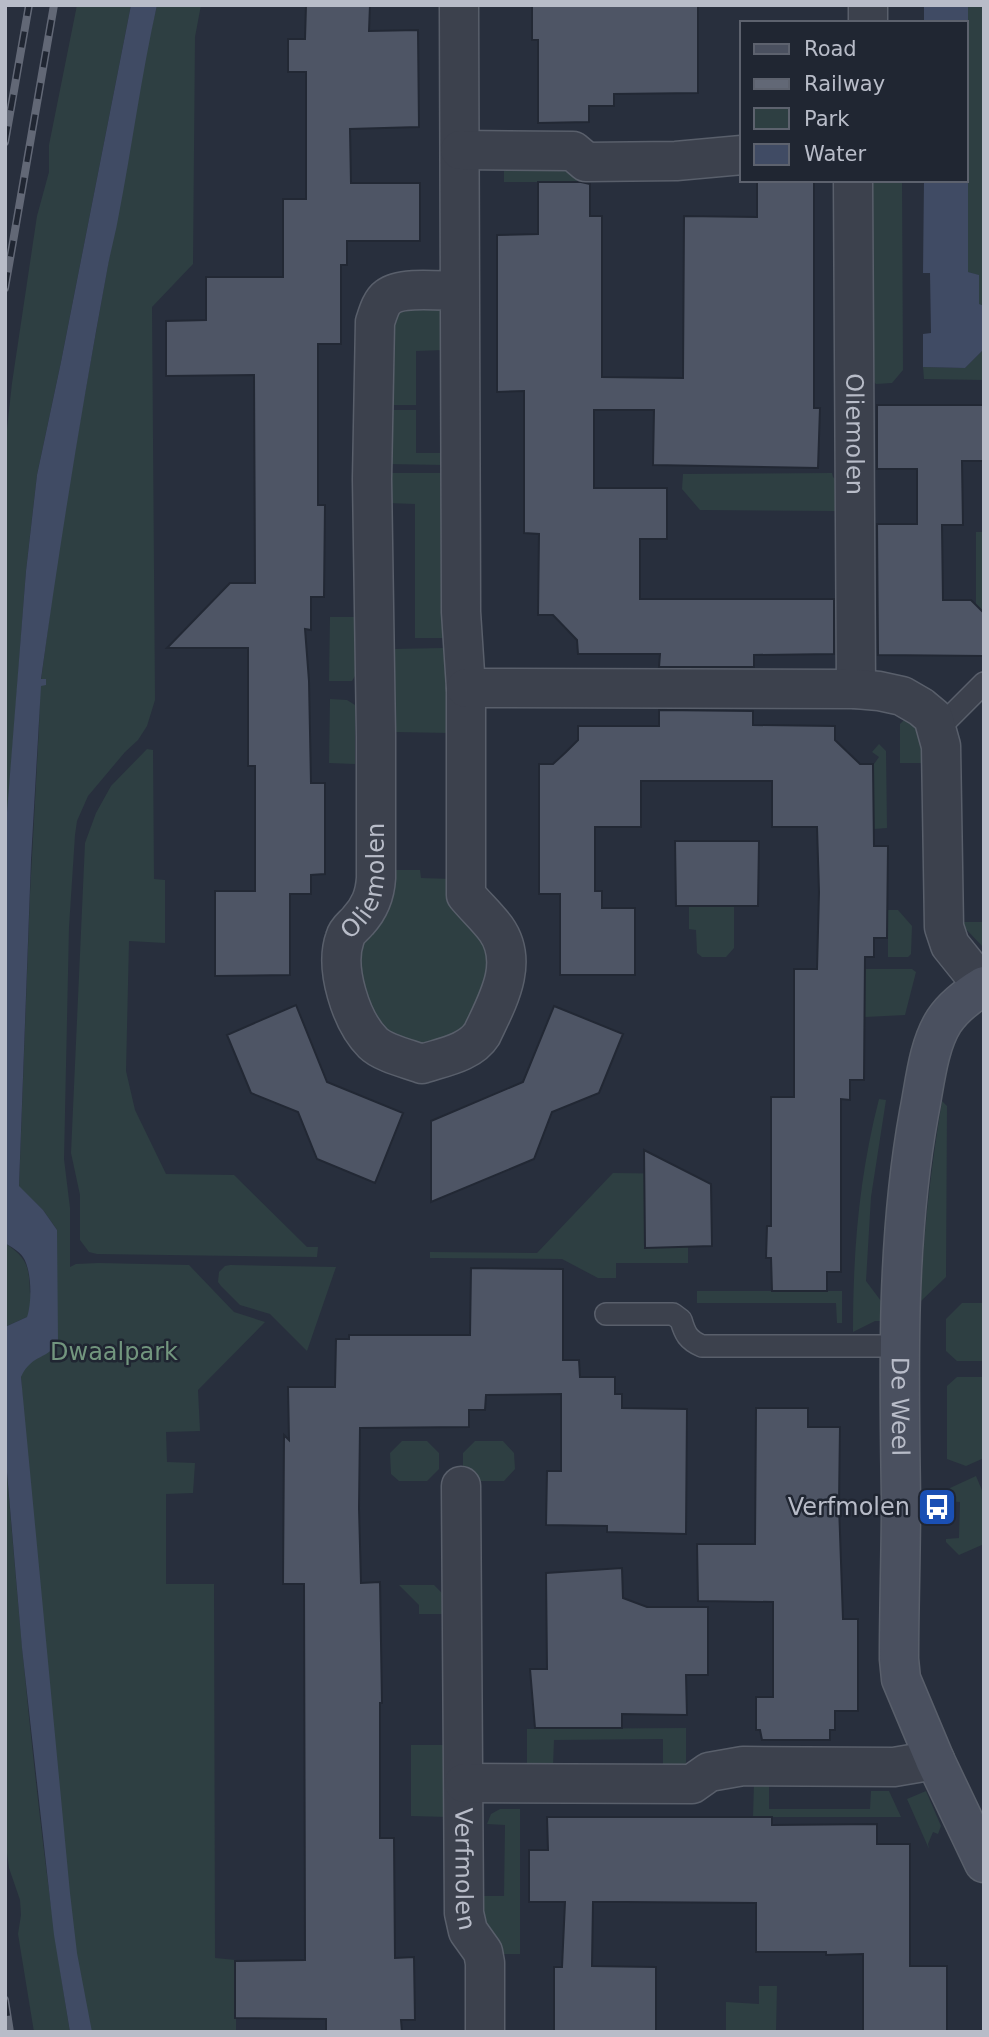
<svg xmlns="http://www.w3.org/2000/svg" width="989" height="2037" viewBox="0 0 989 2037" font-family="'DejaVu Sans',sans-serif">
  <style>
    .green { fill: #2e3f42 }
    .water { fill: #404b64 }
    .building { fill: #4e5565; stroke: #222834; stroke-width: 2 }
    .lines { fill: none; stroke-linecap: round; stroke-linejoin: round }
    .lane-casing { stroke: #595f6b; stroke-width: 24 }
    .street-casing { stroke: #595f6b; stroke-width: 41 }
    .secondary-casing { stroke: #595f6b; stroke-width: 41 }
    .lane { stroke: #3c414d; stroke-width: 21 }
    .street { stroke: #3c414d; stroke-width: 38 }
    .secondary { stroke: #4a505f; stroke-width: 38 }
    .rail-casing { stroke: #626876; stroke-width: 8 }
    .rail { stroke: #202632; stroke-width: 5; stroke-dasharray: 16; stroke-linecap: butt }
    .labels { text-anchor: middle; stroke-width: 5; stroke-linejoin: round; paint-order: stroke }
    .street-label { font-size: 24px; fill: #b8bcc8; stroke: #202632 }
    .park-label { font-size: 24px; fill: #72967e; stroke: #202632 }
    .poi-label { font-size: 24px; fill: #b8bcc8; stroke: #202632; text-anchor: end }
  </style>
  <rect width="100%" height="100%" fill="#282f3d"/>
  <path class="green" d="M77,5H131L61,362L37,475L26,571L5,848V447L12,383L37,216L49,172V145Z
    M157,5H201L195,37L193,264L152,307L155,700L147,726L138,740L125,752L88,796L77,821L75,835L69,927L64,1159L70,1208V1267L76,1264L99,1263L189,1265L234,1312L265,1322L198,1390L200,1431L166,1432L167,1462L195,1463L193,1493L166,1494V1584H214L215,1958L236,1960V2032H83L58,1895L21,1377L27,1317L5,1327V1243C28,1259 29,1266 30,1294L57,1230L43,1210L19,1187L30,894L39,727L40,688L58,551L83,404L146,52Z
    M968,5H984V306L979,305L978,275L968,272Z
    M504,165H566L580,178V182H504Z
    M863,180H902L903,370L892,383L876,384L865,372Z
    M443,300L444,350L416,351V405H387L390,313Z
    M982,351H984V380L924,379L923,367L965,368Z
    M387,410H416V453H443L444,465L387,464Z
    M388,473H443L444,638H415V504L387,503Z
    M832,473L833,477L835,479V511L700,510L682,489L683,474Z
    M976,532H984V612H976Z
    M330,617H356L355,676L352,681H329Z
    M443,648L451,733L395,732L394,649Z
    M330,699L347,700L355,705V764L329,763Z
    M908,716L916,725L929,763H900V724Z
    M879,744L886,751L887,828L874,829V764L879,757L872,752Z
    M147,749L153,750L154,879L165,880V943L129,941L126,1071L135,1110L166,1174L234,1175L307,1247H318L317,1257L97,1254L89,1252L80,1240V1195L71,1153L85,843L96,813L111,786Z
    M689,864L734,868V948L726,957H702L697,953L696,930L689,929Z
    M389,870H420L421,878L452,879L494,951L473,1028L426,1050L403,1044L370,1020L355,938Z
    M888,910H898L912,926L911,954L908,957H888Z
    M964,922H984V948L961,924Z
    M864,969H912L916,972L905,1015L865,1017Z
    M879,1099L886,1100L871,1197L866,1281L881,1301L880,1321H875L853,1332C853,1251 859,1177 879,1099Z
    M942,1101L947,1106L946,1277L921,1301C923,1233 931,1168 942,1101Z
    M613,1173L688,1174V1263H616V1278H598L562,1259L430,1258V1252L537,1253Z
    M230,1265L336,1267L307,1351L270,1314L240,1305L221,1286L218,1282L219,1272L225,1266Z
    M697,1291H842V1323H837L836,1303H697Z
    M962,1303H984V1361H957L946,1351V1319Z
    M957,1377H984V1458L966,1466L947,1459V1386Z
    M402,1441H427L439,1453V1469L427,1481H399L391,1474L390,1453Z
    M475,1441H503L514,1453L515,1469L504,1481H475L463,1470V1453Z
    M5,1449C21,1644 38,1839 70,2032H34L18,1934L21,1915L20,1900L9,1868L5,1839Z
    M976,1476L984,1495V1544L959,1555L946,1542V1539L959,1538L960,1502L946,1501L950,1488Z
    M399,1585H434L448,1599V1614H419V1605Z
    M686,1728V1763L682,1767H663V1739L554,1740L553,1767H527V1729Z
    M411,1745H447L448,1817L411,1816Z
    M769,1782V1809H870L871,1791H889L901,1817H753L754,1783Z
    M926,1791L941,1826L938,1834L933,1832L928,1844L929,1849L907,1799Z
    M500,1809H520V1954H503L500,1942L479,1921L478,1896H504L505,1825L487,1824L491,1814Z
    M759,1986H777L776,2032H726V2002L759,2004Z"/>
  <path class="water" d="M131,5H157C141,76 132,148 118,219C115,236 110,253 107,271C82,406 60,542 41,679H46V685L41,686L31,860L19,1186L43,1210L57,1230L58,1341C49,1360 32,1353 21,1377L70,1893L77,1953L92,2032H70L54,1935L22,1648L5,1449V1327L27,1317C32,1303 32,1270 23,1257C19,1251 11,1247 5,1243L6,825L26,571L37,475L61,362Z
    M924,5H968V272L979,275V304L984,306V351H982L965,368L923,367V334L931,333L930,273H923L924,180H966V23H924Z"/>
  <path class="building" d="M306,5H370L369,31L418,30L419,127L350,129L351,183H420V241H347V265H341V344H318V505H325L324,597H311V630L305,629L309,681L311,783H325V874L311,875V894H290V975L215,976V891H255V766H248V648H167L230,583H255L254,375L166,376V321L206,320V277H283V199H306V72H288V39H305Z
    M532,5H698V93L614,94V106H589V122L538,123V40H532Z
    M538,182H581L590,184V216H602V377L683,378L684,216L757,217V182H814V408H820L818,468L653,465L654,410H594V488H667V539H640V599H834V654L754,655V667H659L660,654H578L577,640L553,615H538L539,534L524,533V391L497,392V235L538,234Z
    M877,405H984V461H962L963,525H942L943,600H971L984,613V656L878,655L877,524H917V469H877Z
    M659,710L753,711V725L835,726V740L860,764H873L874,846H888L887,938H874V957H865L864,1080H850V1100L841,1099V1272H827V1291H772L771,1258H766L767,1226H771V1097H794V969H817L819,892L817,827H772V781H641V827H595V891H602V908H635V975H560V894H539V764H553L566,752L578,740V726H659Z
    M675,841H759L758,906H676Z
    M296,1005L327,1082L403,1113L375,1183L317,1159L298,1112L251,1093L227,1035Z
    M554,1006L623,1034L599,1093L552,1112L534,1159L431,1202V1121L523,1082Z
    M644,1150L711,1184L712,1246L645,1248Z
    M471,1268L563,1269V1360H579L580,1377H615V1394H622V1408L687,1409L686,1534L607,1532V1526L546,1525L547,1471H561V1394L486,1395L485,1410H469V1427L360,1428L359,1508L361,1583L380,1582L382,1703H380V1838H394L395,1958L414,1957L415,2020H401L402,2032H326V2019L235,2018V1961L305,1960L304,1584H283L284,1435L289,1440L288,1387H335L336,1339H349V1335H470Z
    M756,1408H808V1427H840L839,1505L843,1619H858V1711H835V1730H830V1740H762L760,1730H756V1697H773V1602L698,1601L697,1544H755Z
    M622,1568L623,1598L647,1607H708V1675H686L687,1715L622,1714V1728H535L530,1669H547L546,1573Z
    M547,1817H772V1825L877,1824V1844H910V1966H947V2032L863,2031V1954L826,1955V1952H756V1903L625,1902H593L592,1966L656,1967V2032H554V1967H562L565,1902H529V1850H548Z"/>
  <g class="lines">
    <g class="lane-casing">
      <path id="lane" d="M937,730L984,683
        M606,1314H673L681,1320C685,1334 688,1340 702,1346H900"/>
    </g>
    <g class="street-casing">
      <g id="street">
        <path id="s1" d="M459,5L461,612L466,688V895C476,907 487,917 496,929C520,963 497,1002 482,1034C470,1053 443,1057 422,1064C409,1059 383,1053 373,1043C351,1021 334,968 345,938C347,930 353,927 358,921C370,908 375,895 376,878V736L372,479L375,322C378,313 381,302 388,297C402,286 441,291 460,291"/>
        <path d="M868,5V23"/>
        <path d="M460,150L573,151L586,162L676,161L742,155"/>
        <path id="s2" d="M853,180L856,689"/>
        <path d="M466,688L856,689L879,691L902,696L921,707L933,717L941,746L944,927L950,945L983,986"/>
        <path id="s3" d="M461,1486L464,1913L468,1931L483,1952L485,1963V2032"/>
        <path d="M464,1783L692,1784L709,1772L743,1766L894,1767L935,1760"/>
      </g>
    </g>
    <g class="secondary-casing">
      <g id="secondary">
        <path id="s4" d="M984,986C969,995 954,1006 944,1021C928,1046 925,1083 919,1113C896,1240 899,1370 901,1500C901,1553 899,1606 899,1659L901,1679L935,1760L984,1863"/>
      </g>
    </g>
    <use href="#lane" class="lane"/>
    <use href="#street" class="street"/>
    <use href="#secondary" class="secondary"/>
    <g class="rail-casing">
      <path id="rail" d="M5,142L29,5
        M5,288L54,5
        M5,2000L10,2032"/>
    </g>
    <use href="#rail" class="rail"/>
  </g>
  <defs>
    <g id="bus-square" transform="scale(2.0125)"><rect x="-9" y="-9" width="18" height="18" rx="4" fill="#1a4fb4" stroke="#202632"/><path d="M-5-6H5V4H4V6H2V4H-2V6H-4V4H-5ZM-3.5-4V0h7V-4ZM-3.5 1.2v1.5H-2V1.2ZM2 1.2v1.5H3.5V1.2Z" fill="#fff"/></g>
  </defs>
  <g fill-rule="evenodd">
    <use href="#bus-square" x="937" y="1507"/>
  </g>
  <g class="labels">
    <g class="street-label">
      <text dy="8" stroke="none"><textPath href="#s2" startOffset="254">Oliemolen</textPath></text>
      <text dy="8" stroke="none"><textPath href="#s1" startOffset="1346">Oliemolen</textPath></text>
      <text dy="8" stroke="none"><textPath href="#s4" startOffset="444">De Weel</textPath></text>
      <text dy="8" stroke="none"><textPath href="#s3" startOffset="383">Verfmolen</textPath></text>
    </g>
    <g class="park-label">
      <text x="114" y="1360">Dwaalpark</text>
    </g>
    <g class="poi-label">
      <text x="910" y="1515">Verfmolen</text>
    </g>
  </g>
  <rect width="989" height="2037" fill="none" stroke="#b8bcc8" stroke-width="14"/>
  <rect x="740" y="21" width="228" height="161" fill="#202632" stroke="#5d626e" stroke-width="2"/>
  <rect x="754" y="44" width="35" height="10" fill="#4a505f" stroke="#5d626e" stroke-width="2"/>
  <text x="804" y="56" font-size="21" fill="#b8bcc8">Road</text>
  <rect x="754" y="79" width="35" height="10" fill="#626876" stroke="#5d626e" stroke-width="2"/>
  <text x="804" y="91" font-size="21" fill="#b8bcc8">Railway</text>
  <rect x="754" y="108" width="35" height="21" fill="#2e3f42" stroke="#5d626e" stroke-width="2"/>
  <text x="804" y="126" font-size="21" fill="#b8bcc8">Park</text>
  <rect x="754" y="144" width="35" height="21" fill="#404b64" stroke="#5d626e" stroke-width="2"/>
  <text x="804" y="161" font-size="21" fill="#b8bcc8">Water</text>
</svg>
